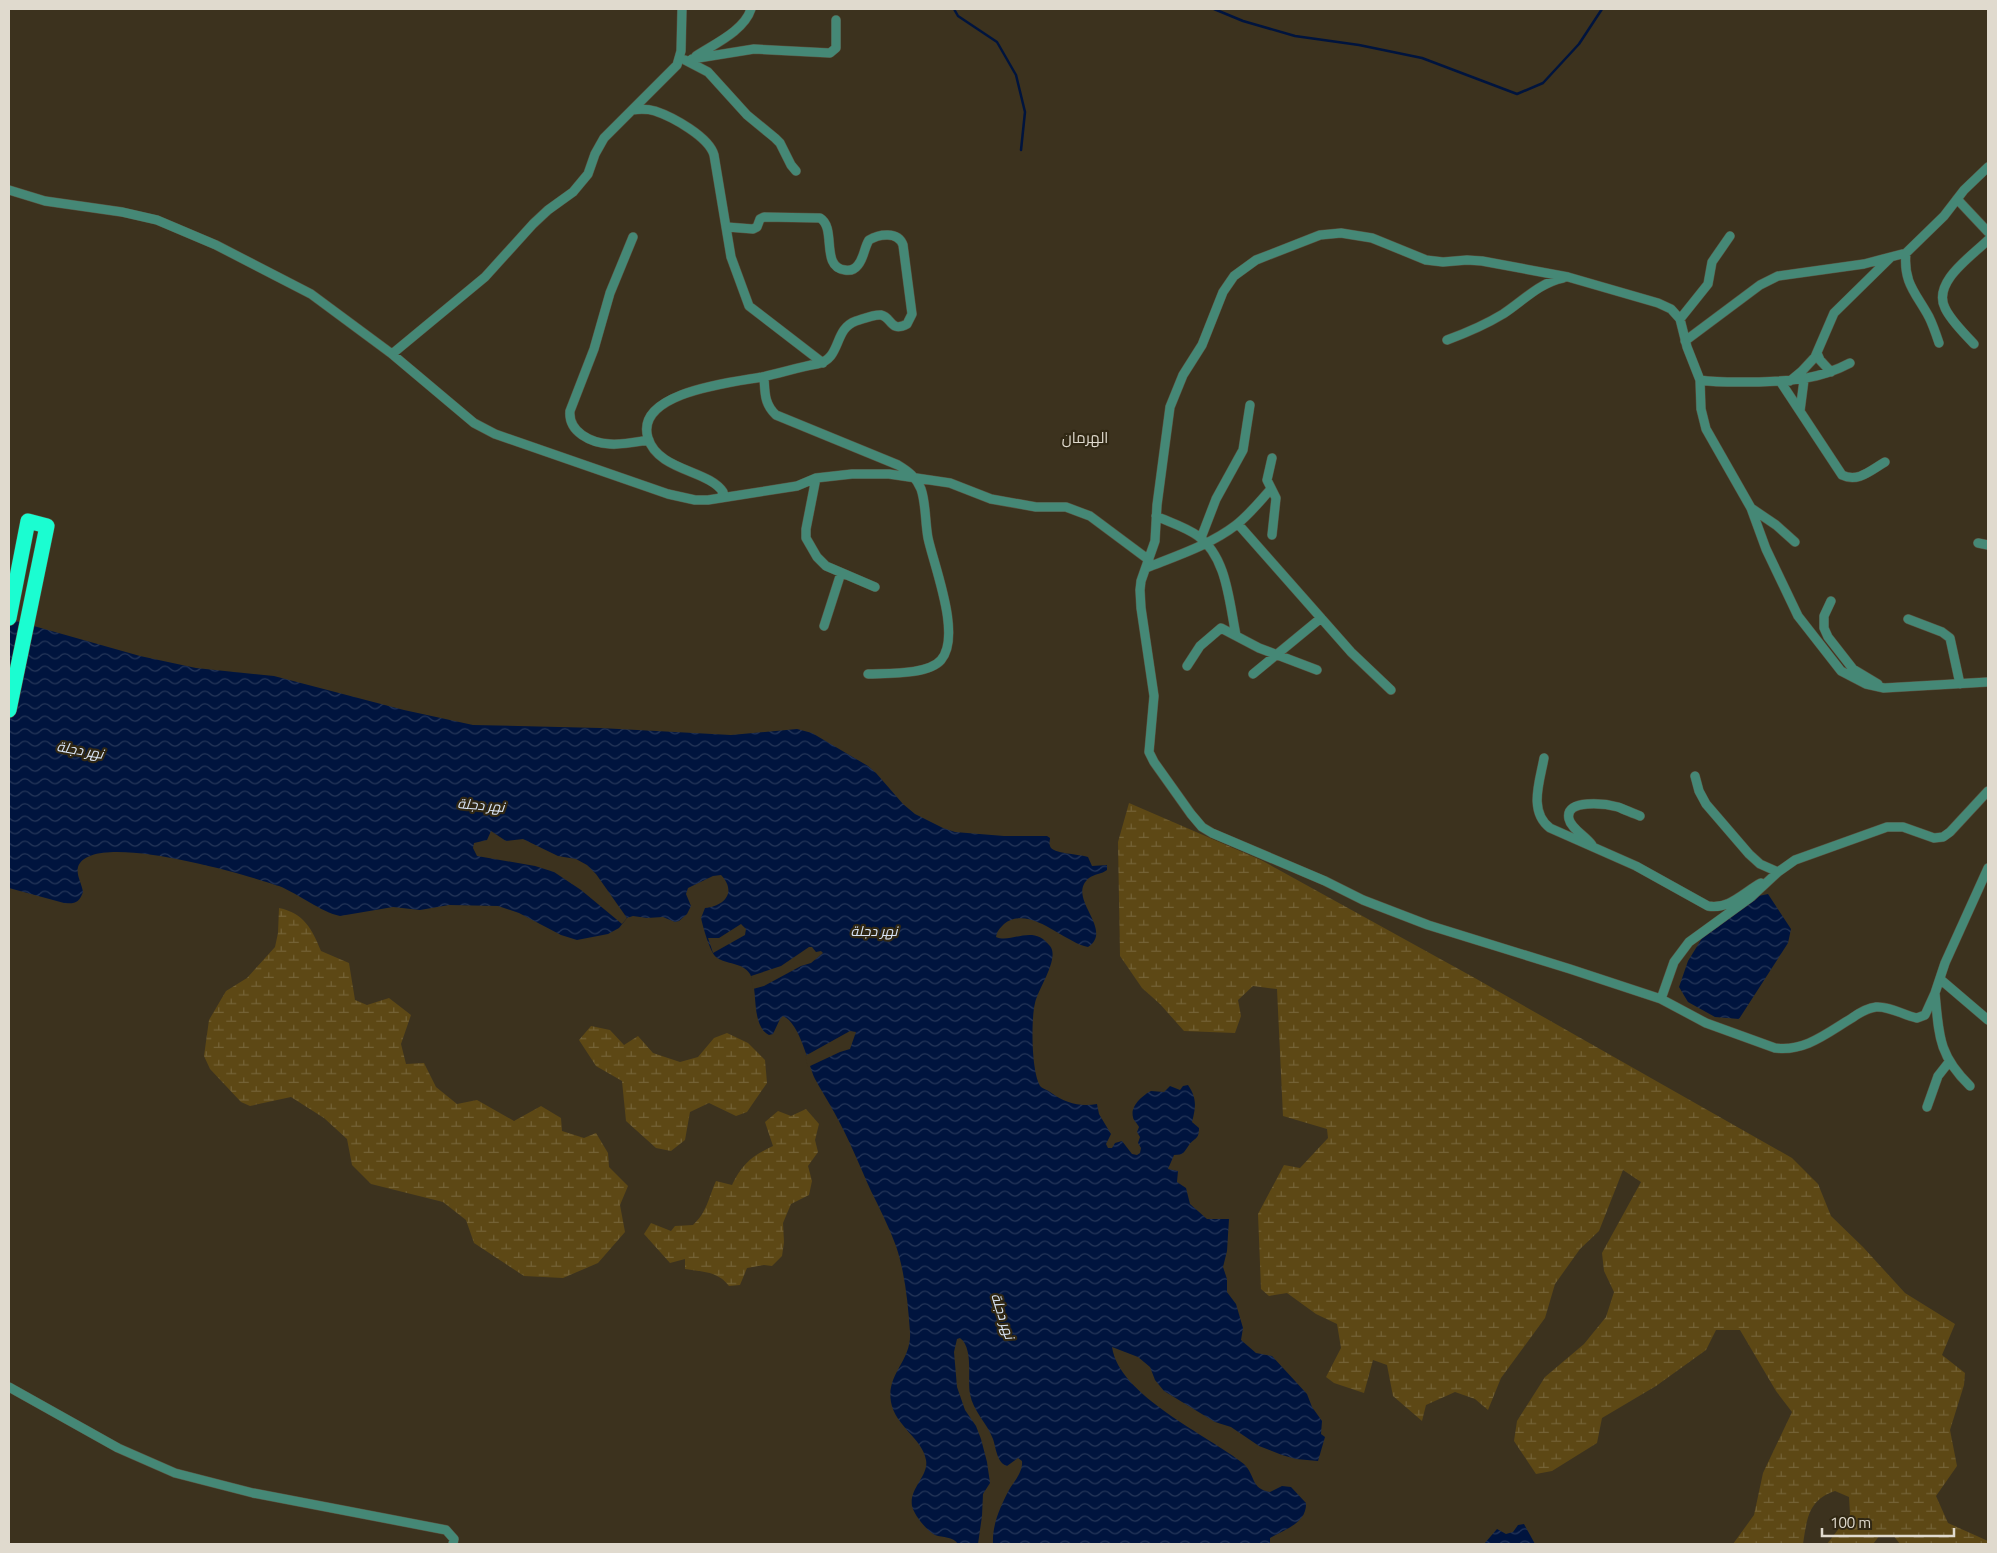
<svg xmlns="http://www.w3.org/2000/svg" width="1997" height="1553" viewBox="0 0 1997 1553" font-family="'Titillium Web',Cairo,sans-serif">
  <style>
    .wetland { fill: url(#wetland-marsh) }
    .water { fill: url(#water-waves) }
    .pier { fill: #3c321e }
    .lines { fill: none; stroke-linecap: round; stroke-linejoin: round }
    .stream { stroke: #00143e; stroke-width: 2.5 }
    .street-casing { stroke: #5a503e; stroke-width: 10 }
    .highway-casing { stroke: #5a503e; stroke-width: 16 }
    .street { stroke: #458876; stroke-width: 9 }
    .highway { stroke: #1bfdd1; stroke-width: 15 }
    .labels { text-anchor: middle; stroke-width: 4.5; stroke-linejoin: round; paint-order: stroke }
    .water-label { font-size: 14px; font-style: italic; fill: #d9e5f7; stroke: #312814 }
    .quarter-label { font-size: 15px; fill: #e0dace; stroke: #312814 }
  </style>
  <defs>
    <pattern id="wetland-marsh" width="20" height="14" patternUnits="userSpaceOnUse" patternTransform="scale(1.25)"><rect width="20" height="14" fill="#5d4815"/><path d="M1 5h8M5 5V1M11 12h8M15 12V8" fill="none" stroke="#746236"/></pattern>
    <pattern id="water-waves" width="16" height="10" patternUnits="userSpaceOnUse" patternTransform="scale(1.25)"><rect width="16" height="10" fill="#00143e"/><path d="M0 5q4-4 8 0t8 0" fill="none" stroke="#253659"/></pattern>
  </defs>
  <rect width="100%" height="100%" fill="#3c321e"/>
  <path class="wetland" d="M1129,803L1261,860L1473,977L1792,1158L1818,1184L1831,1216L1863,1247L1905,1293L1955,1324L1942,1355L1965,1373L1964,1385L1950,1430L1957,1466L1936,1496L1948,1523L1988,1541V1544H1900L1893,1535H1880L1873,1544H1827L1850,1514L1849,1497L1835,1491C1808,1500 1807,1519 1803,1544H1733L1754,1515L1763,1473L1792,1412L1776,1391L1740,1330H1716L1706,1350L1656,1386L1602,1418L1597,1443L1552,1471L1536,1474L1514,1441L1517,1421L1545,1377L1584,1344L1606,1317L1614,1292L1604,1271L1602,1253L1641,1182L1623,1170L1599,1231L1580,1249L1555,1284L1545,1318L1501,1378L1488,1410L1475,1399L1455,1392L1426,1405L1422,1421L1393,1396L1387,1365L1373,1360L1364,1393L1334,1383L1326,1377L1341,1348L1337,1324L1316,1314L1287,1293L1269,1296L1261,1289L1258,1214L1284,1165L1300,1168L1328,1138L1327,1129L1283,1116L1277,989L1253,986L1238,1000L1241,1016L1235,1033L1184,1031L1160,1004L1142,988L1120,956L1118,842Z
    M279,908C304,913 312,929 321,951L349,963L355,1000L367,1005L389,998L411,1015L401,1044L406,1064L424,1063L436,1087L457,1104L477,1100L514,1121L541,1106L561,1118L562,1131L584,1138L596,1133L608,1153L609,1167L628,1186L620,1205L625,1232L598,1263L563,1278L524,1276L474,1243L466,1220L443,1202L371,1184L352,1165L347,1139L324,1118L291,1097L250,1106L241,1102L210,1069L204,1056L209,1020L226,991L247,978L275,947L278,933Z
    M591,1026L610,1030L624,1045L638,1036L653,1053L680,1062L698,1057L714,1038L727,1033L748,1043L765,1060L767,1083L747,1112L736,1116L709,1103L690,1112L685,1140L671,1151L656,1148L626,1121L622,1081L596,1066L579,1040Z
    M806,1109L819,1124L815,1140L818,1152L808,1166L812,1181L809,1195L791,1204L783,1223L784,1242L782,1256L772,1266L764,1265L747,1268L740,1285L729,1286C718,1271 702,1272 685,1269V1259L670,1263L644,1234L651,1223L671,1231L675,1226L693,1225C707,1212 708,1199 716,1181L732,1185C742,1164 752,1156 773,1146L765,1122L778,1111L791,1116Z"/>
  <path class="water" d="M9,619L140,656L196,668L274,676L404,710L473,725L600,728L731,735L797,729L812,733L868,766L876,773L903,804L915,814L943,828L955,832L1004,836H1047L1050,838C1050,840 1049,843 1050,846C1052,854 1080,854 1088,857L1092,866L1107,865V870C1102,874 1094,874 1089,878C1065,898 1115,929 1088,947C1063,942 1030,904 1004,924C1000,928 997,931 996,937C1012,944 1033,923 1050,946C1060,958 1038,989 1035,1003C1031,1019 1031,1074 1041,1087C1043,1089 1048,1090 1050,1092C1065,1103 1080,1107 1097,1104L1099,1114L1111,1134L1106,1144L1108,1148H1112L1115,1143L1122,1141L1132,1154L1137,1155L1140,1153L1141,1148L1138,1143L1140,1137L1137,1132L1139,1127C1137,1123 1133,1120 1133,1117C1130,1106 1143,1095 1151,1091L1164,1092L1170,1086L1180,1090L1183,1086L1188,1085C1197,1098 1196,1107 1192,1122L1199,1128C1199,1140 1195,1137 1189,1145C1184,1152 1184,1155 1174,1155L1168,1169L1178,1171L1177,1182L1186,1188L1190,1204L1207,1219H1229L1227,1251L1223,1267L1227,1279V1292L1236,1304L1243,1328L1241,1340L1256,1353L1272,1356L1307,1394L1312,1407L1322,1421L1321,1434L1325,1437L1318,1461L1296,1459L1282,1455L1259,1446L1231,1427L1215,1422L1164,1391L1155,1380L1150,1367L1138,1357L1112,1347C1119,1396 1208,1435 1244,1464C1256,1476 1250,1488 1270,1492L1282,1486L1291,1487L1306,1503C1307,1523 1284,1530 1270,1538V1544H993C992,1525 1000,1507 1009,1490C1014,1481 1023,1473 1022,1461L1018,1458L1007,1466C997,1463 996,1448 993,1439C987,1423 973,1411 970,1394C967,1380 974,1348 960,1338L957,1339L954,1352L957,1387L965,1410L976,1426L981,1439L987,1462L990,1483L983,1494L982,1516L978,1544H958C953,1536 943,1538 935,1535C927,1531 914,1515 912,1506C909,1488 929,1476 926,1460C923,1439 895,1426 891,1402C886,1373 912,1361 910,1332C908,1303 905,1273 896,1246C889,1227 880,1209 871,1191C859,1164 848,1137 834,1112C828,1101 821,1090 815,1079C808,1064 800,1023 783,1016L780,1019L773,1034L769,1035C750,1025 759,989 750,974C743,962 726,965 716,957C710,952 703,927 701,918L705,908C725,906 737,892 721,875L713,876L688,888L686,894L691,906L687,914L679,921L675,922L663,917L647,918L633,916L627,918L619,928L608,934L577,940L561,935L519,913L498,906L449,905L420,910L393,907L340,916C321,912 299,894 279,886C250,876 91,828 78,867C76,875 82,884 83,892C79,903 75,904 64,903L9,888Z
    M1768,894L1791,929L1788,943L1739,1019L1715,1017L1688,1002L1679,987L1688,961L1704,935L1718,927L1754,897Z
    M1524,1524L1535,1544H1484L1497,1529L1506,1534L1513,1532L1518,1525Z"/>
  <path class="pier" d="M491,831L506,841L523,839L558,856L576,859L587,865L596,874L627,918L622,924L581,890L554,872L535,866L477,856L473,848L474,843L487,840Z
    M741,924L746,929L745,935L713,953L708,938H719Z
    M809,947H812L816,952L821,951L823,953L811,963L801,966L764,986L753,989L751,976L781,966Z
    M850,1031L856,1032L850,1049L840,1052L808,1067L805,1056Z"/>
  <g class="lines">
    <path class="stream" d="M954,9L958,16L997,42L1016,75L1025,112L1021,150
      M1214,9L1243,21L1295,36L1359,45L1422,58L1517,94L1543,83L1579,44L1602,9"/>
    <g class="street-casing">
      <path id="street" d="M696,56C714,44 744,31 751,9
        M692,59L754,49L830,53L836,48V20
        M685,60L708,72L747,115L775,138L780,143L791,165L796,171
        M632,110C640,109 648,109 655,111C673,117 709,137 714,155L731,257L749,306L823,363
        M9,190L45,201L122,212L157,220L216,245L311,294L392,354L474,423L495,434L668,494L695,500H708L797,486L816,478L852,474H889L950,483L991,499L1036,507H1066L1090,516L1149,560
        M1957,199L1988,232
        M633,237L610,293L594,349L570,411C568,432 591,443 610,444C622,445 636,442 649,440
        M1906,253C1903,283 1916,293 1929,317C1933,325 1936,334 1939,343
        M1680,319L1708,284L1712,262L1730,236
        M1447,340C1466,333 1485,325 1503,314C1523,301 1539,283 1563,278
        M1685,341L1760,285L1778,276L1864,264L1906,253L1944,216L1964,190L1988,167
        M1974,344C1964,333 1951,321 1945,308C1932,282 1972,256 1988,240
        M1817,353L1820,360L1831,372
        M392,354L485,277L533,224L548,210L573,192L588,174L595,154L604,138L677,65L681,51L682,9
        M764,377C765,392 764,404 776,415L898,465C908,471 916,477 921,489C926,503 925,522 928,538C934,566 962,636 941,660C928,675 888,673 868,674
        M1700,380C1719,383 1739,382 1759,382C1792,381 1820,379 1850,363
        M1780,381L1842,475C1858,483 1871,470 1885,462
        M1790,381L1802,371L1815,357L1834,313L1890,258
        M1800,411L1804,380
        M1272,458L1267,480L1276,498L1272,535
        M816,478L806,529V538L817,557L826,566L875,587
        M721,498L723,492C709,470 658,471 648,438C634,392 734,382 762,377C781,373 799,367 817,364C842,359 833,329 856,321C863,319 874,314 881,315C892,317 890,333 907,324L912,314L903,245C898,231 879,234 869,240C864,248 864,258 858,265C855,269 850,271 845,270C820,267 837,228 820,218L764,217L760,219L757,227L753,229L727,227
        M1751,508L1776,525L1795,542
        M1156,516C1169,522 1186,527 1198,536C1227,557 1229,602 1236,635
        M1238,524L1351,652L1391,690
        M1201,538L1216,499L1243,450L1250,405
        M1978,543L1988,545
        M1146,568C1176,556 1210,545 1236,525C1249,515 1260,501 1271,489
        M1831,601L1824,616V628L1828,637L1853,669L1878,684
        M1908,619L1942,632L1950,638L1960,684
        M824,626L841,573
        M1187,666L1200,646L1221,628L1259,648L1317,670
        M1253,674L1321,618
        M1988,682L1884,688L1866,684L1841,671L1798,616L1766,549L1751,508L1706,429L1701,409L1700,380L1687,347L1680,319L1671,309L1658,303L1568,277L1482,261L1467,260L1443,262L1426,260L1372,238L1341,233L1320,235L1256,260L1234,276L1223,292L1202,345L1183,375L1170,407L1157,505L1155,541L1141,581L1140,590L1141,608L1154,696L1149,752L1154,762L1191,814L1202,827L1212,833L1325,881L1363,900L1428,925L1570,969L1661,999L1706,1023L1775,1048C1805,1052 1827,1033 1852,1018C1859,1013 1867,1008 1876,1007C1890,1006 1903,1015 1917,1018L1925,1015L1935,993L1945,963L1988,868
        M1544,758C1540,781 1528,811 1550,828L1636,866L1708,906C1729,910 1744,892 1761,883
        M1695,776L1699,791L1706,804L1749,854L1760,864L1778,872
        M1592,845C1586,836 1571,829 1569,819C1564,798 1607,804 1618,807C1625,810 1633,813 1640,816
        M1940,979L1988,1020
        M1935,993C1939,1035 1938,1055 1970,1086
        M1661,999L1674,962L1689,942L1751,897L1778,872L1795,860L1887,827H1903L1934,838L1943,837L1950,832L1988,791
        M1927,1107L1938,1076L1949,1062
        M9,1387L118,1448L175,1473L253,1493L446,1530L454,1539L453,1544"/>
    </g>
    <g class="highway-casing">
      <path id="highway" d="M9,618L28,521L47,526L9,710"/>
    </g>
    <use href="#street" class="street"/>
    <use href="#highway" class="highway"/>
  </g>
  <g class="labels">
    <g class="water-label">
      <text transform="translate(80 750) rotate(10)" y="5">نهر دجلة</text>
      <text transform="translate(481 805) rotate(5)" y="5">نهر دجلة</text>
      <text x="874" y="936">نهر دجلة</text>
      <text transform="translate(1003 1316) rotate(72)" y="5">نهر دجلة</text>
    </g>
    <g class="quarter-label">
      <text x="1085" y="443">الهرمان</text>
    </g>
  </g>
  <rect width="1997" height="1553" fill="none" stroke="#e0dace" stroke-width="20"/>
  <path d="M1822 1528v8h132v-8" fill="none" stroke="#e0dace" stroke-width="2.5"/>
  <text x="1830" y="1528" font-size="15" fill="#e0dace" stroke="#312814" stroke-width="4" paint-order="stroke">100 m</text>
</svg>
